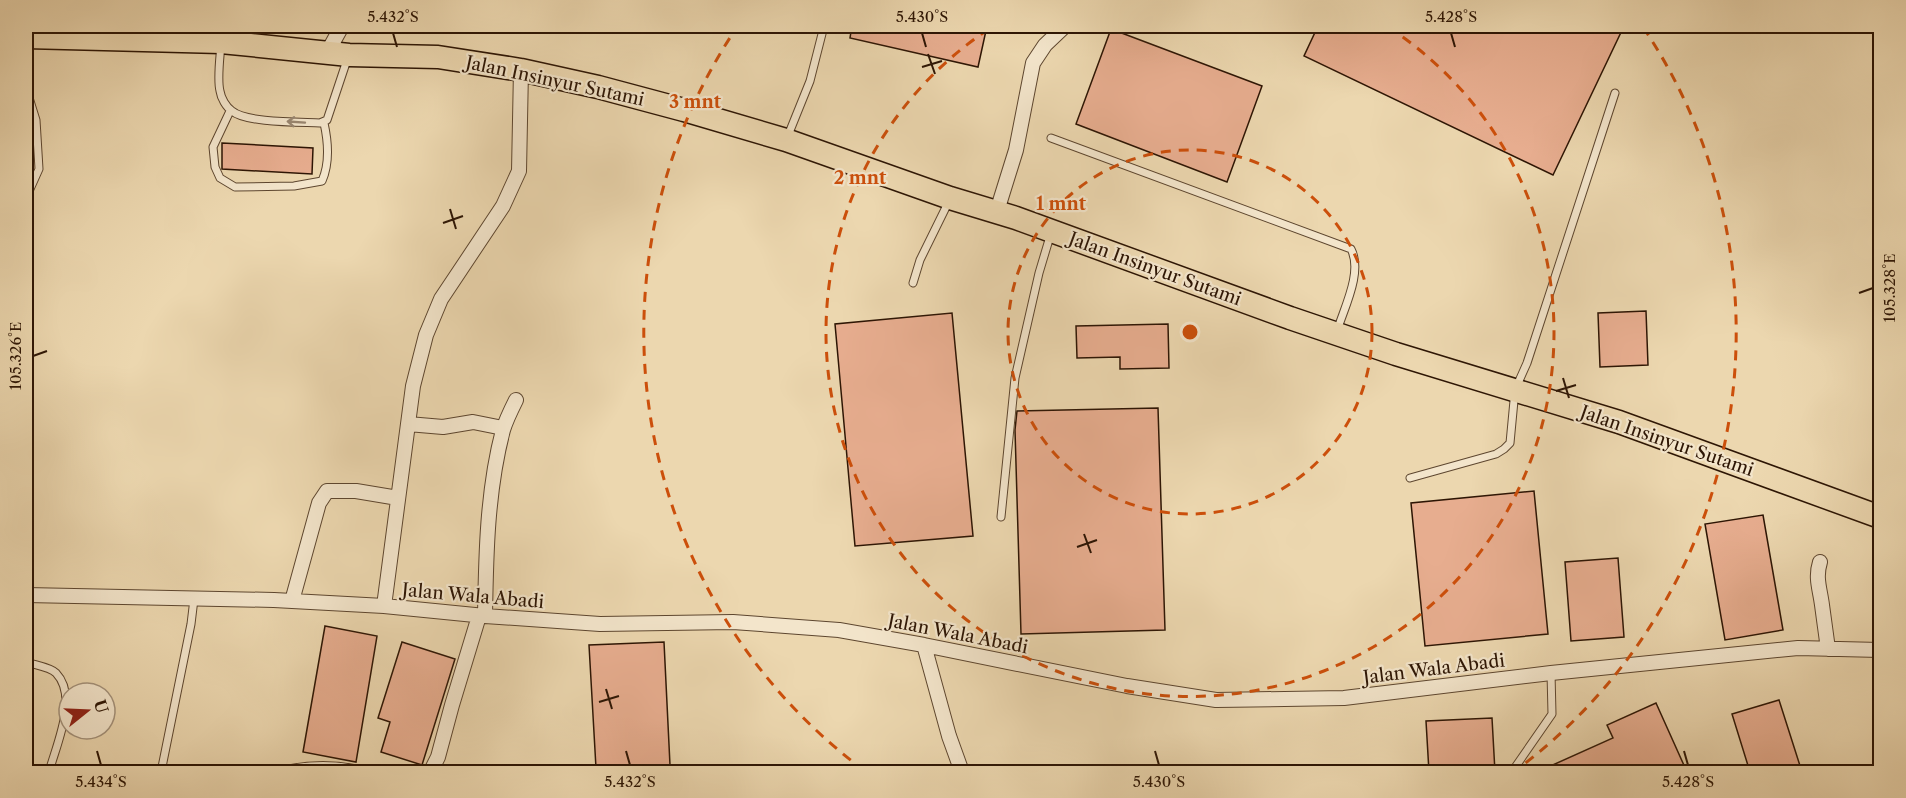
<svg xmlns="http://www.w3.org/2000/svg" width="1906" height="798" viewBox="0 0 1906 798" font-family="'Libre Caslon Text',serif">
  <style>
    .building { fill: #e7ad8f; stroke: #2d1504; stroke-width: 1.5 }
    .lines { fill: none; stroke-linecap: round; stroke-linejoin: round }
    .service-casing { stroke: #5d462f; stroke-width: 9 }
    .minor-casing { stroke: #5d462f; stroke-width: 16 }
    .trunk-casing { stroke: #2d1504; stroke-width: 25 }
    .service { stroke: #f3e5cb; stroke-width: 7 }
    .minor { stroke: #f3e5cb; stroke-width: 14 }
    .trunk { stroke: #ecd7af; stroke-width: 22 }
    .oneway { stroke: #9a8771 }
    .ticks { fill: none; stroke: #2d1504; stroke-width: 2 }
    .ring { fill: none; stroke: #cc4f0b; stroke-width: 3; stroke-dasharray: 10 8 }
    .labels { text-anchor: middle; stroke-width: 4.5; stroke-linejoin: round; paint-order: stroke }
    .street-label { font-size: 18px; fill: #2d1504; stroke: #f3e5cb }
    .centre { fill: #cc4f0b; stroke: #f3e5cb; stroke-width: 3 }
    .ring-label { font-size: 18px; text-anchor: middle; font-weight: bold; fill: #cc4f0b; stroke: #f3e5cb; stroke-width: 4.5; stroke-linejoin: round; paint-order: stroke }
    .neatline { fill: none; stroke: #2d1504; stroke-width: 2 }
    .ticks-label { font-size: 15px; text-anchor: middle; fill: #2d1504 }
  </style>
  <rect width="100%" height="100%" fill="#ecd7af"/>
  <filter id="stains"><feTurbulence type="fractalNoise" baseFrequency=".00333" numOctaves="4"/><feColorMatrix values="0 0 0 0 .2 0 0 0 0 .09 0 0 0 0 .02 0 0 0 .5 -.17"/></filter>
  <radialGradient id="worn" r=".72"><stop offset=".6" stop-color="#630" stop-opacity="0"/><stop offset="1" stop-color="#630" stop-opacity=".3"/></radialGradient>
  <path class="building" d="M852,26H987L978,67L850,38Z
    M1318,26H1624L1553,175L1304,56Z
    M1111,29L1262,86L1227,182L1076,124Z
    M222,143L313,148L312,174L222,169Z
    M1646,311L1648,365L1600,367L1598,313Z
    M952,313L973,536L855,546L835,324Z
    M1168,324L1169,368L1120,369V357L1077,358L1076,326Z
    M1158,408L1165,630L1021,634L1015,430L1017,411Z
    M1534,491L1548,634L1425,646L1411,503Z
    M1763,515L1783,630L1725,640L1705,524Z
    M1618,558L1624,637L1571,641L1565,562Z
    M325,626L377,636L356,762L303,752Z
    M402,642L455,659L422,765L381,752L390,722L378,718Z
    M664,642L670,765L596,768L589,645Z
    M1779,700L1802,772H1750L1732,714Z
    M1656,703L1687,772H1537L1613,738L1607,725Z
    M1492,718L1495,772H1429L1426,721Z"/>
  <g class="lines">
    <g class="service-casing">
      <path id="service" d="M221,44C220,58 217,79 220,91C221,98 226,107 232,111C246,123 300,122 320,123L327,120L348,57
        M26,88L36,120L39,169L26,198
        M230,111L213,147L215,167L220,178L235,187L294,186L322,181C330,163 328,141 324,123
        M787,138L810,81L824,26
        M1051,138L1351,249C1363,272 1344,308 1337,331
        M913,283L920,260L949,201
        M1410,478L1496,454L1504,449L1510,443L1515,390L1527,363L1615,93
        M1001,517L1015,378L1039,273L1051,233
        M26,662C34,665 50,667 56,673C79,697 56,745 49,772
        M161,772L191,624L194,599
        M1515,772L1516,766L1552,714L1551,673"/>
    </g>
    <g class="minor-casing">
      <path id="minor" d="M327,53L342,26
        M997,211L1016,150L1033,63L1045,45L1065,26
        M408,424L443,427L473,422L503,428
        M1820,562C1815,578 1820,589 1822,605C1824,620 1826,634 1828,649
        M26,595L274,600L384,606L485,616L600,624L733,622L839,630L924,645L1127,686L1216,700L1344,698L1551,673L1798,648L1880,650
        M292,601L319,503L327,491H356L398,498
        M384,606L413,386L426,335L441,299L503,206L519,171L521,70
        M485,616C486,555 487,491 503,430C506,420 511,410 516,400
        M924,645L949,736L962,772
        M291,772C312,768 334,768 354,772
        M427,772L432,769L438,757L452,705L479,616"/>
    </g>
    <g class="trunk-casing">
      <path id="trunk" d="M26,37L221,42L349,55L438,57L521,70L598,87L684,110L786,140L950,198L1016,218L1290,318L1396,354L1619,422L1880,517"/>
    </g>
    <use href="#service" class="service"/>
    <use href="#minor" class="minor"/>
    <use href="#trunk" class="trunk"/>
  </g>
  <defs><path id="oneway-shaft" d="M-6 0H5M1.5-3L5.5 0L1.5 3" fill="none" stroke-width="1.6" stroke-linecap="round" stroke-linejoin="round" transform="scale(1.5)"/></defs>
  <use class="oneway" href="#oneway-shaft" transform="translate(296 122) rotate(-176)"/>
  <path class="ticks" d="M393,33L397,47M922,33L926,47M1451,33L1455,47M928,54L935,74M922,67L942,61M450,209L456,229M443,223L463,216M1859,293L1873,288M33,356L47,351M1563,378L1569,398M1556,391L1576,385M1084,534L1091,553M1077,547L1097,540M606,689L612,709M599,702L619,696M97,751L101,765M626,751L630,765M1155,751L1159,765M1684,751L1688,765"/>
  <g class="ring">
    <circle cx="1190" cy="332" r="182"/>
    <path d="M1388 27A364 364 0 1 1 992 27"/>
    <path d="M865 771A546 546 0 0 1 737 27M1643 27A546 546 0 0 1 1515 771"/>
  </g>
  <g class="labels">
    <g class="street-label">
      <text transform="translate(555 81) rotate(12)" y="6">Jalan Insinyur Sutami</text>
      <text transform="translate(1155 269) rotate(20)" y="6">Jalan Insinyur Sutami</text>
      <text transform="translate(1667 441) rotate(19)" y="6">Jalan Insinyur Sutami</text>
      <text transform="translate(473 596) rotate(5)" y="6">Jalan Wala Abadi</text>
      <text transform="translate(958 634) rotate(11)" y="6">Jalan Wala Abadi</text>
      <text transform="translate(1434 669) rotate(-7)" y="6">Jalan Wala Abadi</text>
    </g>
  </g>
  <circle cx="1190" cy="332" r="9" class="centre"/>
  <g class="ring-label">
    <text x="695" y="108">3 mnt</text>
    <text x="860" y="184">2 mnt</text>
    <text x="1061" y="210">1 mnt</text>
  </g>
  <rect width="1906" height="798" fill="none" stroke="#ecd7af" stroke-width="66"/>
  <g transform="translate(87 711) rotate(72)"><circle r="28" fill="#f3e5cb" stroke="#a4927b" stroke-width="1.5"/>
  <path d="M0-4.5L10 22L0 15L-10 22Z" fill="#8f2418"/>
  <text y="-9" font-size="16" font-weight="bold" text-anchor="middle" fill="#2d1504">U</text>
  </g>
  <rect x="33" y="33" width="1840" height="732" class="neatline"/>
  <g class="ticks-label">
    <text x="393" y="22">5.432°S</text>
    <text x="922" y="22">5.430°S</text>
    <text x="1451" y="22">5.428°S</text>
    <text transform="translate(1890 288) rotate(-90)" y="5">105.328°E</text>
    <text transform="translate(16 356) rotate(-90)" y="5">105.326°E</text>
    <text x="101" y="787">5.434°S</text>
    <text x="630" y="787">5.432°S</text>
    <text x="1159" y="787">5.430°S</text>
    <text x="1688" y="787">5.428°S</text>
  </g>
  <rect width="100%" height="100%" filter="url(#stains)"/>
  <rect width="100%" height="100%" fill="url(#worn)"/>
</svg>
